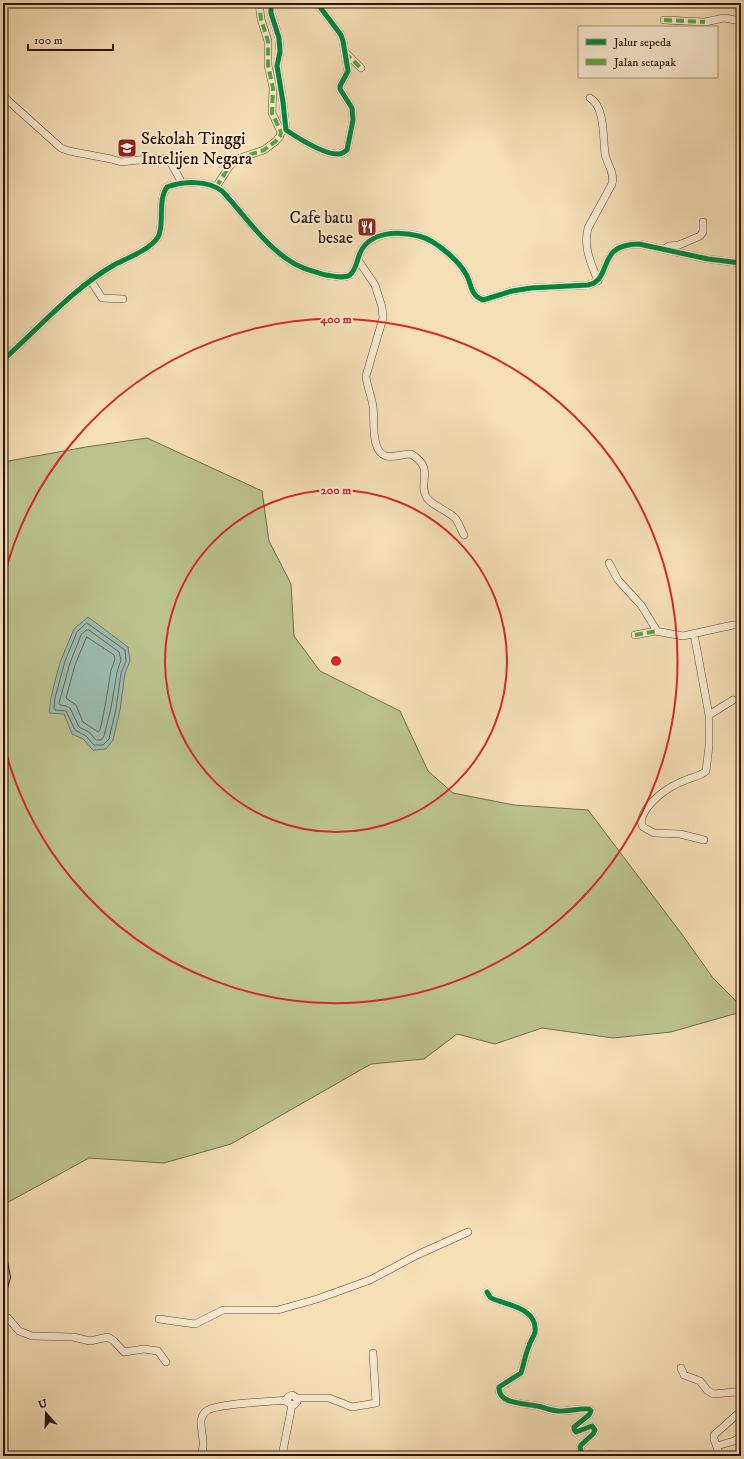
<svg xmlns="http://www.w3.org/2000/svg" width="744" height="1459" viewBox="0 0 744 1459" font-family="'IM FELL DW Pica',serif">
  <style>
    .green { fill: #bbc28e; stroke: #726a48 }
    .water { fill: #9cbcb2; stroke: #6e786b }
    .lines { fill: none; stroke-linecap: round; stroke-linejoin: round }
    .shore { stroke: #62685a; stroke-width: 1 }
    .minor-casing { stroke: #5b462e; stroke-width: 8 }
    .major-casing { stroke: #281301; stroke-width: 10 }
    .minor { stroke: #f8ead0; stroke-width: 7 }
    .major { stroke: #f5dfb7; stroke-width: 8 }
    .quiet { stroke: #53a840; stroke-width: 4; stroke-dasharray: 8 4; stroke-linecap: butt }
    .cycleway-casing { stroke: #f8ead0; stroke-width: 8 }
    .cycleway { stroke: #00873e; stroke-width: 5 }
    .ring { fill: none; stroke: #d62828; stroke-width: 2 }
    .labels { text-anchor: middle; stroke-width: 4; stroke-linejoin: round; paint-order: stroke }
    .poi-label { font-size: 17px; fill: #281301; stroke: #f8ead0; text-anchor: start }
    .centre { fill: #d62828; stroke: #f8ead0; stroke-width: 2 }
    .ring-label { font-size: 12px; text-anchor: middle; font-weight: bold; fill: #d62828; stroke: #f8ead0; stroke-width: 4; stroke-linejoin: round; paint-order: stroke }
  </style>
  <rect width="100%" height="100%" fill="#f5dfb7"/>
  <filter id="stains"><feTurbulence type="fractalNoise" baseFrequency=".005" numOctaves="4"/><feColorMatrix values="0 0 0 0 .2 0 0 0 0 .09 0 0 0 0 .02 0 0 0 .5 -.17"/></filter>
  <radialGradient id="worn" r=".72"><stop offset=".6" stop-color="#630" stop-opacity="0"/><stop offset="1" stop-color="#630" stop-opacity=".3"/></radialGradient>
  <path class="green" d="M147,438L262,491L269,541L291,584L294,636L320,671L400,711L428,771L453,793L514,805L588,810L681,933L713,978L741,1006V1012L671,1032L613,1038L542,1028L495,1044L457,1034L424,1059L371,1064L231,1144L164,1163L89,1158L3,1205V462L86,447Z"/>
  <path class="water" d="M88,617L128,647L130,661L125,673L120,710L113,740L106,749L93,750L83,739L72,734L64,714L49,713L51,698L56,677L61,660L74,629Z"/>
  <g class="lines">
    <path class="shore" d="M87,623L125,650L126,661L121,673L116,709L109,739L103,745H94L86,736L75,730L66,711L55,710L54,708L55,698L65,661L77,632Z
      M87,630H89L119,652L121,660L117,672L111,708L104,736L101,740H96L89,732L79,727L70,708L66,706L60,705L59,703L70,663L81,635Z
      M87,637L114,655L115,659L111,670L105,707L100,730L98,732L83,722L76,705L66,698L75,665Z"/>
    <g class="minor-casing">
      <path id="minor" d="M271,3V13L279,38L280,52L277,66L283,102L286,130C298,138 325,155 339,154C342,154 344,152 347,150L353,120L352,108L340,89V86L348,71L343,41L341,35L317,3
        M664,20L705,22L724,18L741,21
        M346,53L361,68
        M3,96L61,148L69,151L111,159L121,162L157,158L166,159L171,163L182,183
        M590,98C605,106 603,139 605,154C607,164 615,173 612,184L588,228C583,247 591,263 598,281
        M216,187L229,167L233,163L240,158L264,150L276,141L280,136L281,132L272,113L273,88L268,65V41L261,19L259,3
        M664,249L669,246L679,245L700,236L703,232V222
        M358,260L375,285L382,307L383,318L366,376C367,387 372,397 373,407C375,420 370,451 386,456C393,458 403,454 411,454C436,469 417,482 427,498C434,507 447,510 455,518C459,523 461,530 464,535
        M91,281L102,298L123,299
        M3,360C39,328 72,289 114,265C127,258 150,250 158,237C165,226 157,201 167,187C184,181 207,180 222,191C242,212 263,243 287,259C299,268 312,271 326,275C333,276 344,279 350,275C356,270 357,260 360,253C370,231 398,231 419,236C435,240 458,260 466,274C472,284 470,296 483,300L512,291L531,288L588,285C614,279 595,244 639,244L708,259L741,263
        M609,563L618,580L641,605L657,631
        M694,634L709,715L733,700
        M635,635L655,631L683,636L733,625H741
        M704,840L680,834L654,833L643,827L641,822C644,803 669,786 686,780C692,777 701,776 706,771L709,746V715
        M487,1292L490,1297L493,1299C509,1305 538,1309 535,1332C534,1337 530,1341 529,1346C525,1355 524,1364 521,1373L499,1387C498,1405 525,1403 537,1406C544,1407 551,1411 558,1411C568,1412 578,1408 589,1409L591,1411L589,1415L574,1427V1429L576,1432L592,1426L595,1430L593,1434L581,1445L580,1447L581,1452C589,1459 603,1450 615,1456
        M3,1318H8L19,1331L32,1336L73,1337L90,1341L108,1337L114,1341L124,1352L144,1349L158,1351L166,1362
        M159,1319L195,1324L223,1310H278L317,1299L370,1280L417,1255L468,1232
        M681,1368L684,1375L700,1381L707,1390L713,1394L735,1392L741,1394
        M297,1398V1402L294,1405L290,1404L287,1402L288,1397L292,1395L297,1398H329L352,1407L376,1403L373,1353
        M717,1446L734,1441L741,1437
        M200,1456C207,1446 200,1431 201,1420C202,1416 204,1412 208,1410C220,1403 271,1402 287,1400
        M282,1456L292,1405
        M720,1456L714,1439V1435L741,1411"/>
    </g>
    <g class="major-casing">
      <path id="major" d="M3,1262L6,1277L3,1288"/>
    </g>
    <use href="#minor" class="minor"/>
    <use href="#major" class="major"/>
    <path class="quiet" d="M664,20L705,22
      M345,53L361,68
      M216,187L229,167L233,163L240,158L264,150L276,141L280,136L281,132L272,113L273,88L268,65V41L261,19L259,3
      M635,635L657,631"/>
    <g class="cycleway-casing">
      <path id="cycleway" d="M271,3V13L279,38L280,52L277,66L283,102L286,130C298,138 325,155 339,154C342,154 344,152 347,150L353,120L352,108L340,89V86L348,71L343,41L341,35L317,3
        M3,360C39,328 72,289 114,265C127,258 150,250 158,237C165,226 157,201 167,187C184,181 207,180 222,191C242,212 263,243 287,259C299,268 312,271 326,275C333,276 344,279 350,275C356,270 357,260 360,253C370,231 398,231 419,236C435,240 458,260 466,274C472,284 470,296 483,300L512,291L531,288L588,285C614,279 595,244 639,244L708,259L741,263
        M487,1292L490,1297L493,1299C509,1305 538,1309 535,1332C534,1337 530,1341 529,1346C525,1355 524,1364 521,1373L499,1387C498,1405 525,1403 537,1406C544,1407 551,1411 558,1411C568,1412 578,1408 589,1409L591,1411L589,1415L574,1427V1429L576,1432L592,1426L595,1430L593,1434L581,1445L580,1447L581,1452C589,1459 603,1450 615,1456"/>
    </g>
    <use href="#cycleway" class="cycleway"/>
  </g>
  <g class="ring">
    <circle cx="336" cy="661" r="171"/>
    <path d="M3 581A342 342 0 1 1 3 741"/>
  </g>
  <defs>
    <g id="university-square" transform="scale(1)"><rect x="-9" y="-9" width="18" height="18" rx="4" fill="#8f2418" stroke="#f8ead0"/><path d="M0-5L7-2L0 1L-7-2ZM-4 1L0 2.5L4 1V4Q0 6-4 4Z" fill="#fff"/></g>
    <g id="restaurant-square" transform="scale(1)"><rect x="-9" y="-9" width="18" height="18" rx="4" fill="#8f2418" stroke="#f8ead0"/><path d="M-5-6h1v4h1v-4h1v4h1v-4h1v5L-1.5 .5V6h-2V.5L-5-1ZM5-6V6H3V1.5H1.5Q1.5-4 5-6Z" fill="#fff"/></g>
  </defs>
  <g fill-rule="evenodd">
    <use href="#university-square" x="127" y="148"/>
    <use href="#restaurant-square" x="367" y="227"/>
  </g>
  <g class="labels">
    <g class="poi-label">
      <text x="141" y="144">Sekolah Tinggi<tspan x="141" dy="20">Intelijen Negara</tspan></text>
      <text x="353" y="223" text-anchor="end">Cafe batu<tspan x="353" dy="20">besae</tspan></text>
    </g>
  </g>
  <circle cx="336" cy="661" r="6" class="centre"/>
  <g class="ring-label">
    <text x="336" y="323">400 m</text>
    <text x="336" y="494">200 m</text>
  </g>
  <rect width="744" height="1459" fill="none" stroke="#f5dfb7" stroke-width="16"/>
  <rect x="4" y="4" width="736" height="1451" fill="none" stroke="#281301" stroke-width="2"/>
  <rect x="8" y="8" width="728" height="1443" fill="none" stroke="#281301"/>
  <rect x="578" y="26" width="140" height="52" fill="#f8ead0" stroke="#a5947d"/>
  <rect x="586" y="39" width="20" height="6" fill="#00873e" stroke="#a5947d"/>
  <text x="614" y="46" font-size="12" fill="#281301">Jalur sepeda</text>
  <rect x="586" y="59" width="20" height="6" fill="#53a840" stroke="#a5947d"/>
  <text x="614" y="66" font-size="12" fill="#281301">Jalan setapak</text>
  <g transform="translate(46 1413) rotate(340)" stroke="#f8ead0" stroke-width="3" paint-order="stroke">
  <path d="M0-3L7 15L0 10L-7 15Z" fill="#281301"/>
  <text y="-6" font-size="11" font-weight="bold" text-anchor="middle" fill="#281301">U</text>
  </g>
  <path d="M28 44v6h85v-6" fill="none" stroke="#281301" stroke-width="2"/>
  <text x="34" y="44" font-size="12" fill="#281301" stroke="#f8ead0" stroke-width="3" paint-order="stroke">100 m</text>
  <rect width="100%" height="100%" filter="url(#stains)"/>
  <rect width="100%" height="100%" fill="url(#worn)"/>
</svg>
